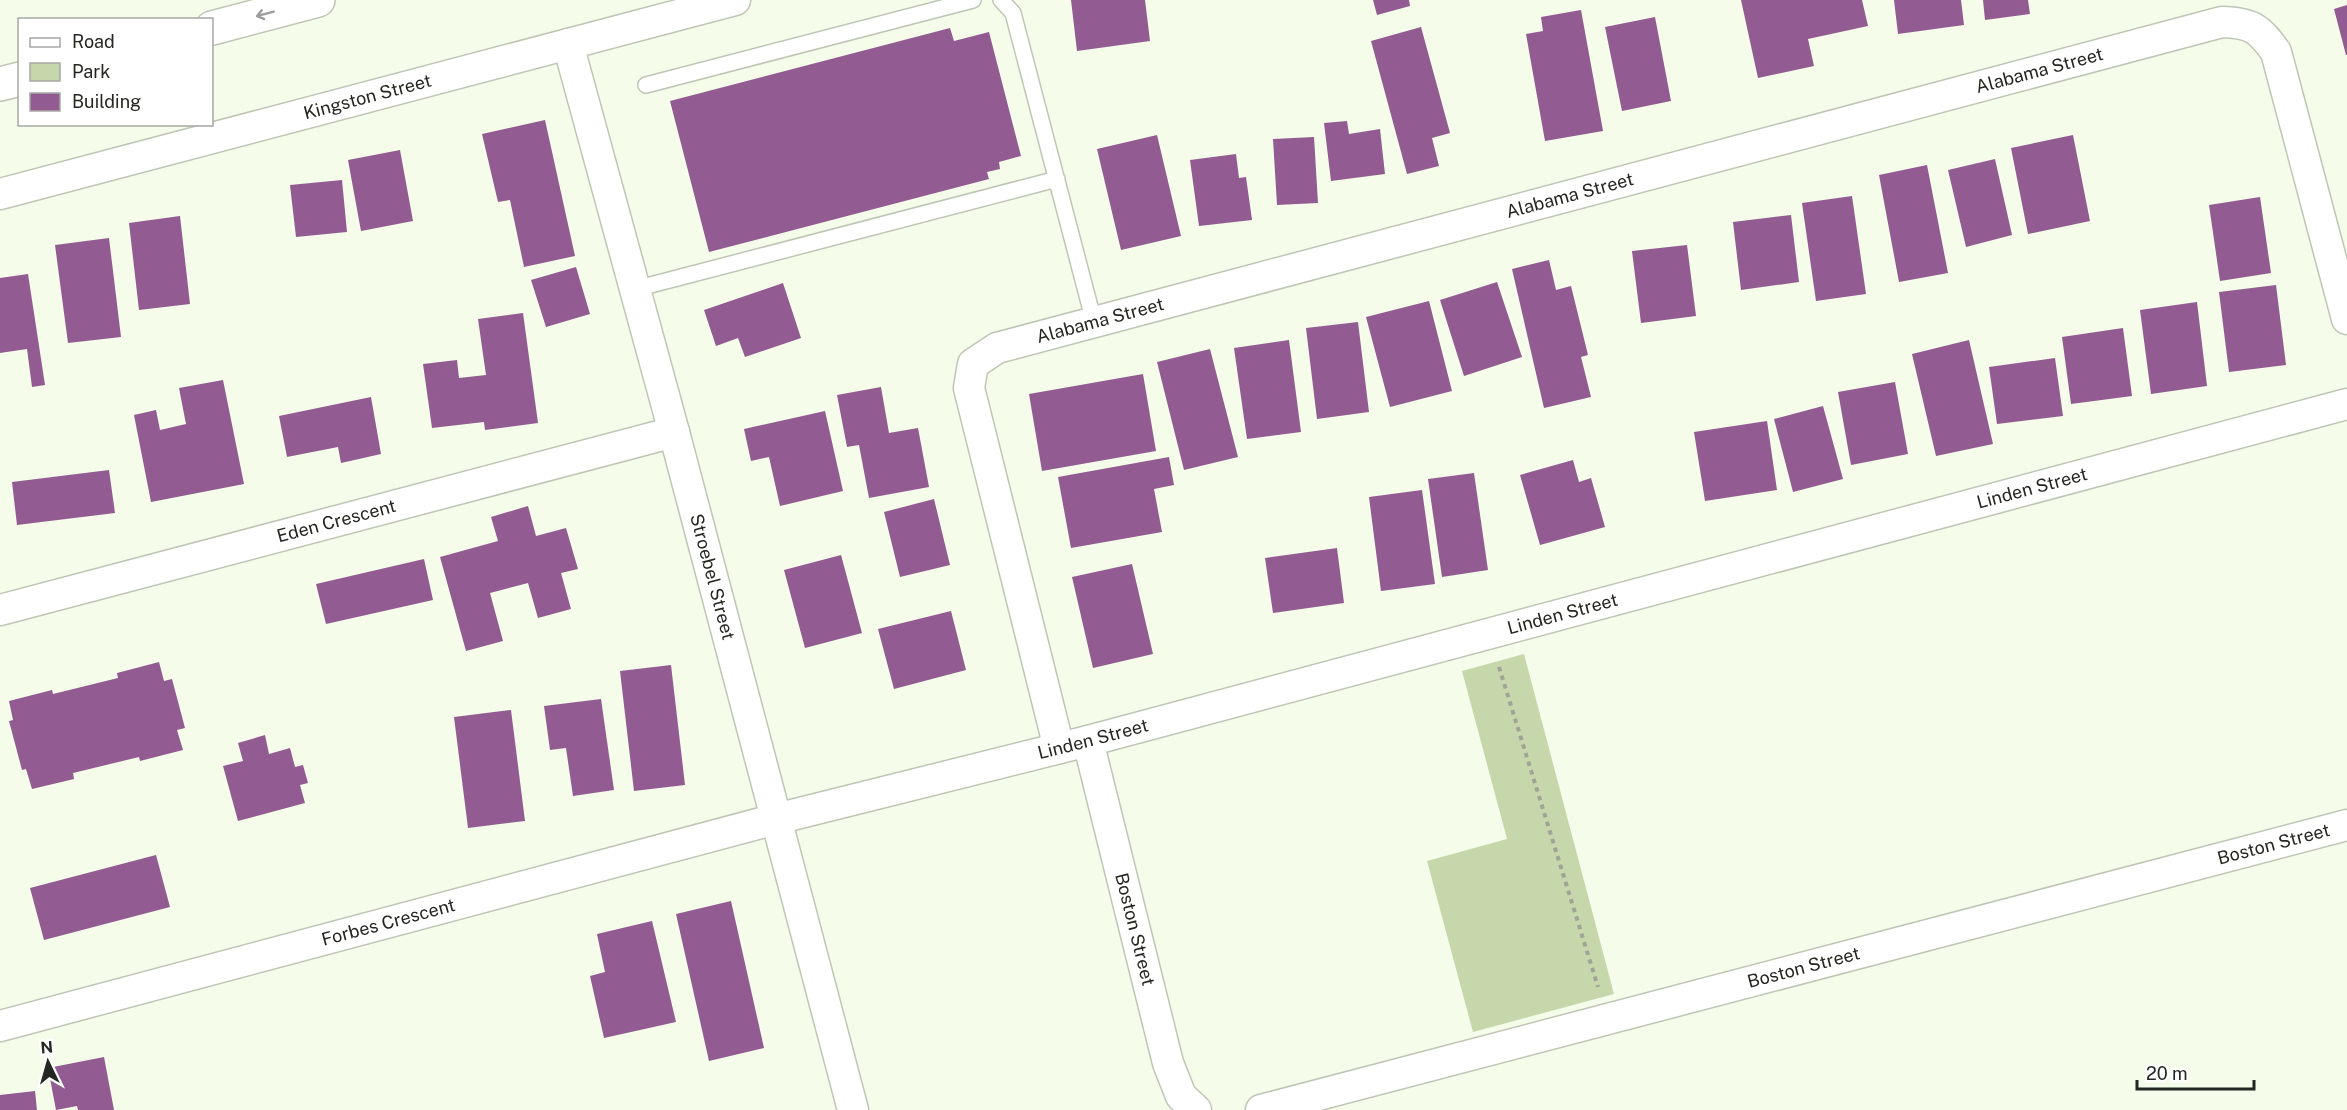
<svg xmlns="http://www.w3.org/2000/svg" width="2347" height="1110" viewBox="0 0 2347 1110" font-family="'Public Sans',sans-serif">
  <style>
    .park { fill: #c6d8ab }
    .building { fill: #925b91 }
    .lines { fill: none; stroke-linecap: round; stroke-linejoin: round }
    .lane-casing { stroke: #bfc6b5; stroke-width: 18 }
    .street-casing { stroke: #bfc6b5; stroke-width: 33 }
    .secondary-casing { stroke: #bfc6b5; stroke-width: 36 }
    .path { stroke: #9fa497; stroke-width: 4; stroke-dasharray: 4.5 4.5; stroke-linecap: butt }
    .lane { stroke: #fff; stroke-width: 15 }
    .street { stroke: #fff; stroke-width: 30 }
    .secondary { stroke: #fff; stroke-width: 33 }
    .oneway { stroke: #9c9d9b }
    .labels { text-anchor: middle; stroke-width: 6; stroke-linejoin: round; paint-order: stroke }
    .street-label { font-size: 18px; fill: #242620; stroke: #fff }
  </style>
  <rect width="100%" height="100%" fill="#f5fcea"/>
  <path class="park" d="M1524,654L1614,994L1473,1032L1427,861L1507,839L1462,671Z"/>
  <path class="building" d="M1071,0H1145L1150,41L1077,51Z
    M1373,0H1409L1410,6L1377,15Z
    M1741,0H1862L1868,26L1808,39L1814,66L1758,78Z
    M1894,0H1961L1964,25L1898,34Z
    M1983,0H2028L2030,14L1985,20Z
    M2347,5V55H2346L2334,9Z
    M1581,10L1603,131L1545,141L1526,34L1543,31L1541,17Z
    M1655,17L1671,101L1622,111L1605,27Z
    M1421,27L1450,133L1432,138L1439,166L1407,174L1371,41Z
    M950,28L954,41L989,32L1021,156L999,162L1000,169L987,172L989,179L709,252L670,101Z
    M545,120L575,256L524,267L510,200L498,202L482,134Z
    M1347,121L1349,134L1380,129L1385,174L1331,181L1324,123Z
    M1157,135L1181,236L1121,250L1097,149Z
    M2073,135L2090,221L2028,234L2011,148Z
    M1314,137L1318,203L1277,205L1273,139Z
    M400,150L413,221L361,231L348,160Z
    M1236,154L1239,178L1246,177L1252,220L1199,226L1190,160Z
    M1995,159L2012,235L1966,247L1948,170Z
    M1927,165L1948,273L1899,282L1879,175Z
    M342,180L347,232L296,237L290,185Z
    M1852,196L1866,294L1816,301L1802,203Z
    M2260,197L2271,273L2220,281L2209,205Z
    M1791,215L1799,282L1741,290L1733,222Z
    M180,216L190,304L139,310L129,223Z
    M109,238L121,337L68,343L55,245Z
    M1687,245L1696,316L1641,323L1632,251Z
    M1549,260L1556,290L1571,286L1588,355L1581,357L1591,397L1544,408L1512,269Z
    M576,267L590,314L546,327L531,280Z
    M28,274L45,385L32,387L27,349L0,353V278Z
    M1497,282L1522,357L1464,376L1440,300Z
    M783,283L801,338L745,357L738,338L716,346L704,310Z
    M2276,285L2286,365L2229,372L2219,292Z
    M1429,301L1452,391L1390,407L1366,317Z
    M2197,302L2207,386L2151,394L2140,310Z
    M523,313L538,423L485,430L484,422L432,428L423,364L457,360L459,378L486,375L478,319Z
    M1358,322L1369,412L1317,419L1306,328Z
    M2123,328L2132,396L2071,404L2062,337Z
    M1289,340L1301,432L1247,439L1234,348Z
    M1969,340L1993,444L1936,456L1912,354Z
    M1210,349L1238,457L1184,470L1157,362Z
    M2055,358L2063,416L1997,424L1989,367Z
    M1143,374L1156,451L1042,471L1029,394Z
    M223,380L244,484L151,502L134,415L156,410L160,430L186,424L179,388Z
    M1895,382L1908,454L1851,465L1838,392Z
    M881,387L889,433L918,428L929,487L869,498L859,445L847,447L837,395Z
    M371,397L381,454L341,463L338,447L287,457L279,416Z
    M1823,406L1843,479L1793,492L1774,419Z
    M825,411L843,491L780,506L769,457L751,461L744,429Z
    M1767,421L1777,490L1705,501L1694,432Z
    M1169,457L1174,485L1154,489L1162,532L1071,548L1058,477Z
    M1573,460L1579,482L1591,478L1605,527L1540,545L1520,475Z
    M109,470L115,513L17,525L12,482Z
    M1474,473L1488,570L1442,577L1428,479Z
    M1422,490L1435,584L1381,591L1369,497Z
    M934,499L950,565L900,577L884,512Z
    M528,506L536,536L566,528L578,569L561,573L571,609L538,618L528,583L490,593L503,641L466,651L440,557L498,541L491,517Z
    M1337,548L1344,603L1273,613L1265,558Z
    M841,555L862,633L805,648L784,570Z
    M424,559L433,600L326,624L316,584Z
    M1132,564L1153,654L1093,668L1072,577Z
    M951,611L966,670L894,689L878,629Z
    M159,662L164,681L172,679L185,728L177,730L183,750L140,761L139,757L73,773L74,779L32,789L26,769L22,770L9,721L13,720L9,701L52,690L53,694L118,678L117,673Z
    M671,665L685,785L634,791L620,671Z
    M601,699L614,790L573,796L566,748L550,750L544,706Z
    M511,710L525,821L468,828L454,717Z
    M265,735L269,754L290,748L295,767L303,765L308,783L300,785L305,803L238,821L223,766L243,761L238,743Z
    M156,855L170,907L44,940L30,888Z
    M731,901L764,1048L709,1061L676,914Z
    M652,921L676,1022L604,1038L590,976L605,972L597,934Z
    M104,1057L114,1110H78L77,1106L56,1110L48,1068Z
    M35,1091L37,1110H0V1095Z"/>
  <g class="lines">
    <g class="lane-casing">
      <path id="lane" d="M1001,0L1013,13L1094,322
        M646,85L973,0
        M635,289L1057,179"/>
    </g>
    <g class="street-casing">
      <g id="street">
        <path id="s1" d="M568,44L674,432L853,1110"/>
        <path id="s2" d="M0,194L735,0"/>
        <path id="s3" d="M0,610L674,432"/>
        <path id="s4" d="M1088,741L1168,1063L1181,1096L1196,1110"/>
        <path id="s5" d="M1059,748L969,388L973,364L997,348L2222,22C2252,23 2259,28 2276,52L2347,319"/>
        <path id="s6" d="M0,1026L776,819L1088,741L2347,404"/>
        <path id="s7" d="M1261,1110L2347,825"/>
      </g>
    </g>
    <g class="secondary-casing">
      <path id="secondary" d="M212,28L318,0
        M0,84L20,79"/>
    </g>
    <path class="path" d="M1499,667L1598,987"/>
    <use href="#lane" class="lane"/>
    <use href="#street" class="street"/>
    <use href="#secondary" class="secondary"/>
  </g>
  <defs><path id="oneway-shaft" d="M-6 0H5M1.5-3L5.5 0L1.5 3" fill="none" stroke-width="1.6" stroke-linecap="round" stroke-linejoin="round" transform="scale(1.5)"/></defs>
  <use class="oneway" href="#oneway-shaft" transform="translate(265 14) rotate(165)"/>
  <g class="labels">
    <g class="street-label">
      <text dy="6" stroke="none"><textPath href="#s5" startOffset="1503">Alabama Street</textPath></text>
      <text dy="6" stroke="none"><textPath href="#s2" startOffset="380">Kingston Street</textPath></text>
      <text dy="6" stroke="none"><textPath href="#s5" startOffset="1017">Alabama Street</textPath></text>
      <text dy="6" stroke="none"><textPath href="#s5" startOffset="531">Alabama Street</textPath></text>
      <text dy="6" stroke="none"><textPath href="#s6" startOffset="2102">Linden Street</textPath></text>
      <text dy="6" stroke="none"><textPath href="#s3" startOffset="348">Eden Crescent</textPath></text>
      <text dy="6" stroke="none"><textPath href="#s1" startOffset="552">Stroebel Street</textPath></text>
      <text dy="6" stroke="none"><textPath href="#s6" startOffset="1616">Linden Street</textPath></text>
      <text dy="6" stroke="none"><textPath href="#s6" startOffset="1130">Linden Street</textPath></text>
      <text dy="6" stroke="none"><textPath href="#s7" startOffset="1047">Boston Street</textPath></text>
      <text dy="6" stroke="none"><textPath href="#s6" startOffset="402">Forbes Crescent</textPath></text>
      <text dy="6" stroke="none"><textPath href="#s4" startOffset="194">Boston Street</textPath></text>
      <text dy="6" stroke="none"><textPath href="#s7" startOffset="561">Boston Street</textPath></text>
    </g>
  </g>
  <rect x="18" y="18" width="195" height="108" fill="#ffffff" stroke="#a7a8a6" stroke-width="1.5"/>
  <rect x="30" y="38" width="30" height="9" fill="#ffffff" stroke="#a7a8a6" stroke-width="1.5"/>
  <text x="72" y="48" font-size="18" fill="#242620">Road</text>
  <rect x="30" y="63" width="30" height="18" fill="#c6d8ab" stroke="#a7a8a6" stroke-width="1.5"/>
  <text x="72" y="78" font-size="18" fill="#242620">Park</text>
  <rect x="30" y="93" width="30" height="18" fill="#925b91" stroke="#a7a8a6" stroke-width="1.5"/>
  <text x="72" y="108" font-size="18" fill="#242620">Building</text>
  <g transform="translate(48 1062) rotate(355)" stroke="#ffffff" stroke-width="4.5" paint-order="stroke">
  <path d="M0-4.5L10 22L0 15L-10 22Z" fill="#242620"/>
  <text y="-9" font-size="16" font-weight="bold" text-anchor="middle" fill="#242620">N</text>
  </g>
  <path d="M2137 1080v9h117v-9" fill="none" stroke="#242620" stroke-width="3"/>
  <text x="2146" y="1080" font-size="18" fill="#242620" stroke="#ffffff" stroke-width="4.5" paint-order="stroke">20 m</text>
</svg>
